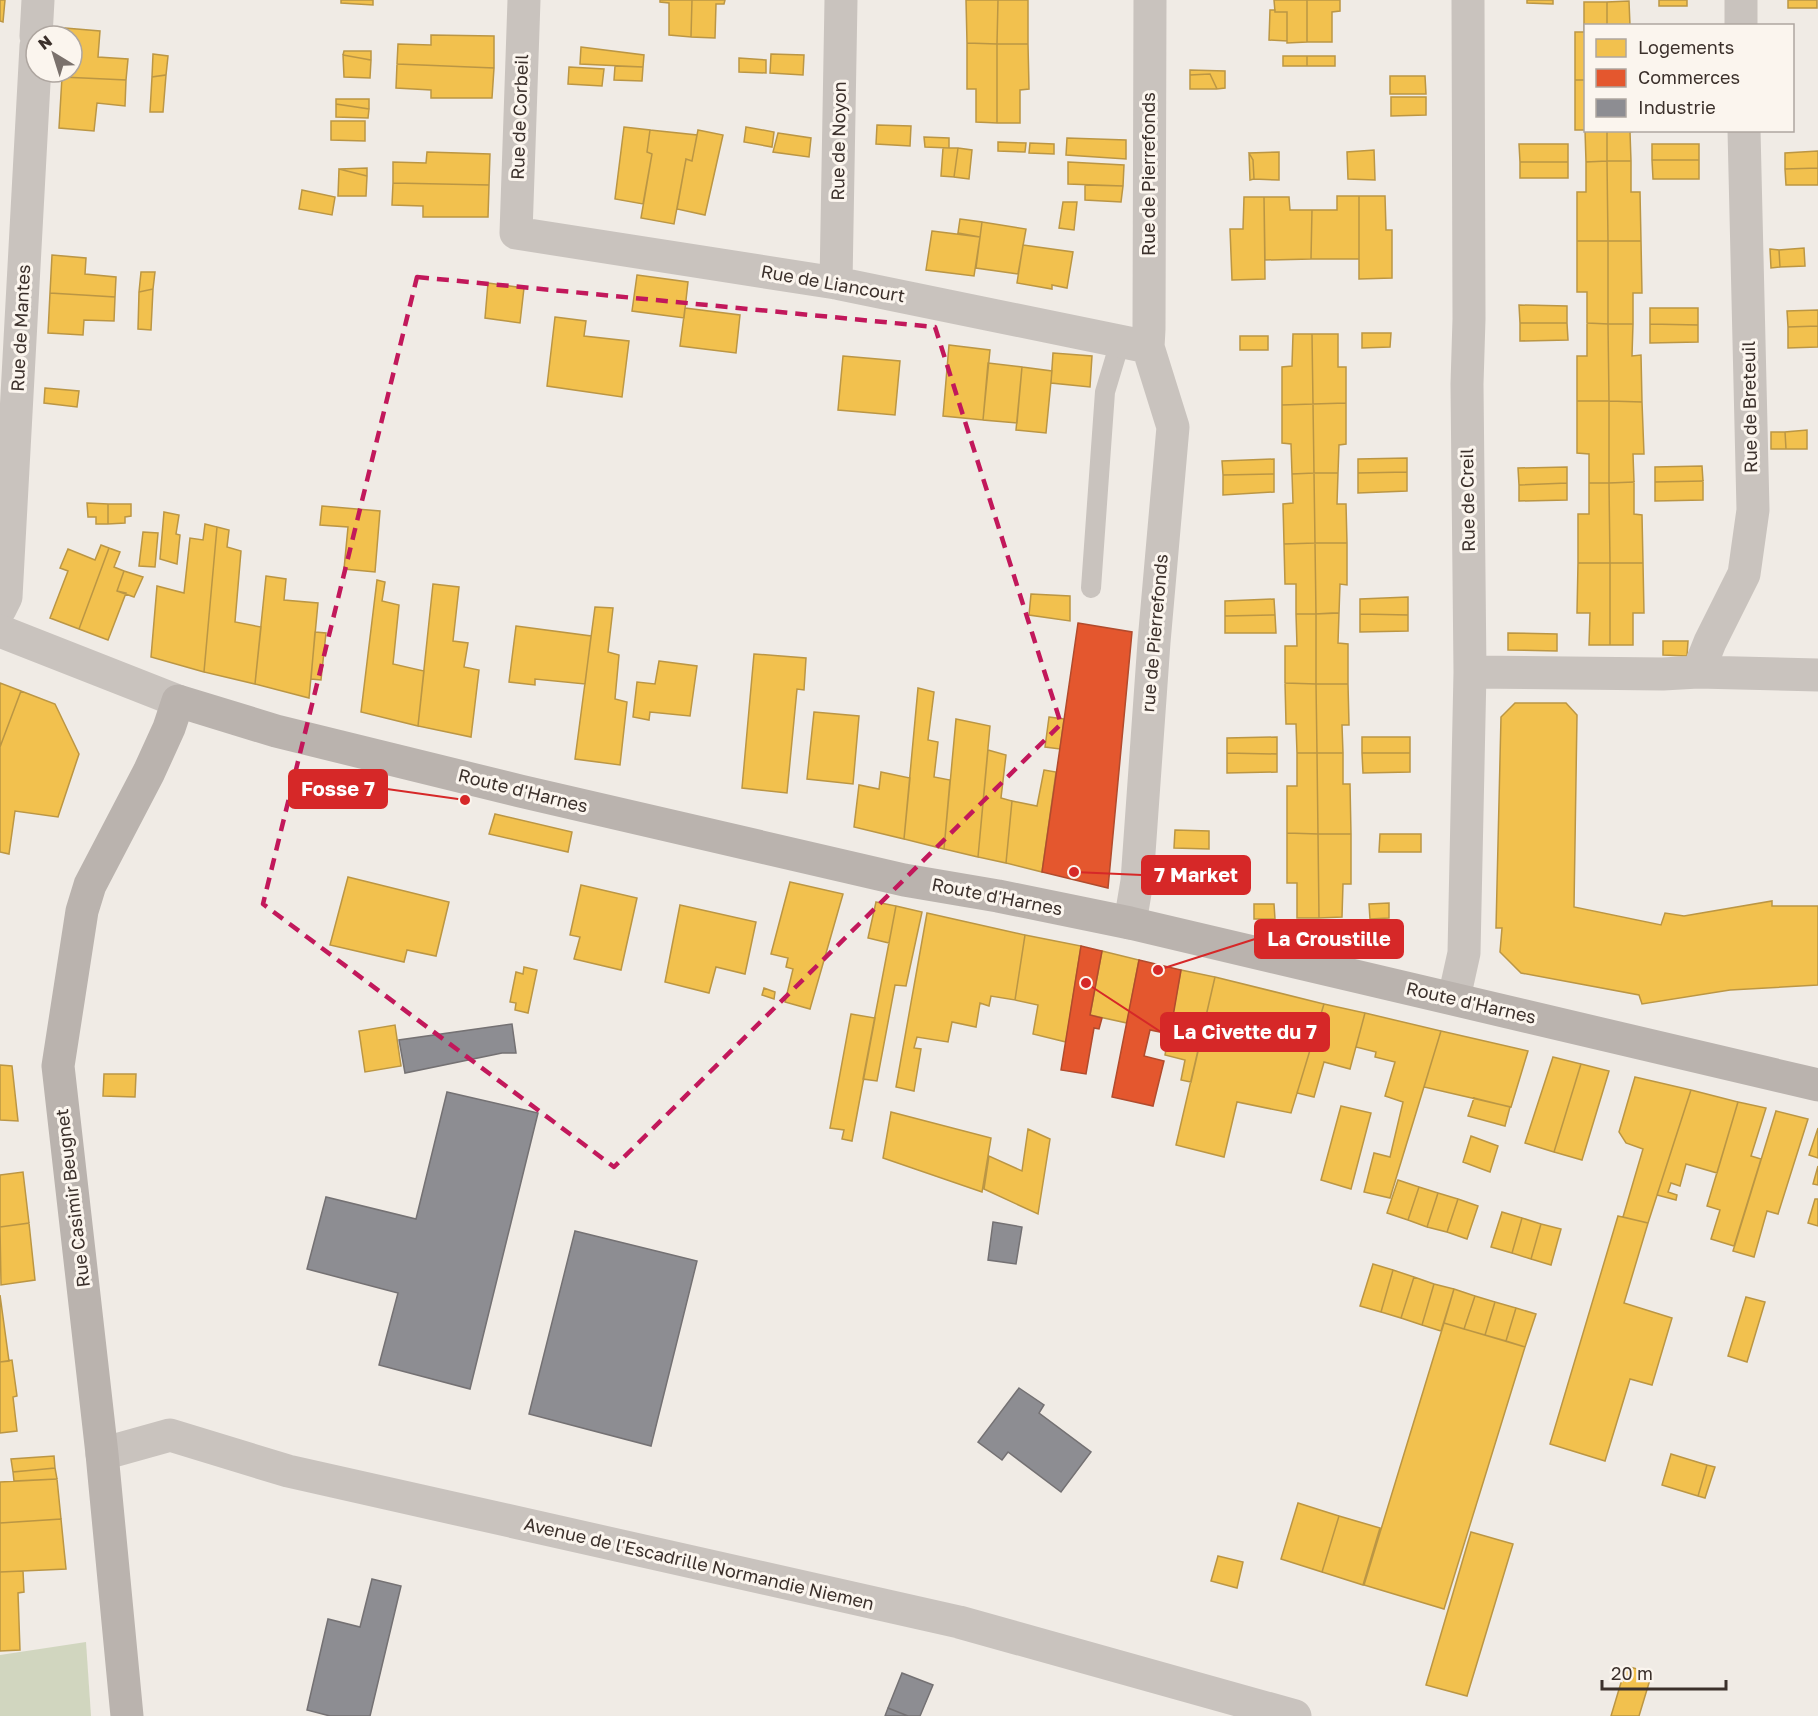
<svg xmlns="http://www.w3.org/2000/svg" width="1818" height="1716" viewBox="0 0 1818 1716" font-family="'Golos Text',sans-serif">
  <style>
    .green { fill: #d1d6bf }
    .homes { fill: #f2c14e; stroke: #bb9644; stroke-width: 1.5 }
    .shops { fill: #e4572e; stroke: #b14b2d; stroke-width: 1.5 }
    .industry { fill: #8d8d92; stroke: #747173; stroke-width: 1.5 }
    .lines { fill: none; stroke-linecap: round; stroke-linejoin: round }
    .service { stroke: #c9c3be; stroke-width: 20 }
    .minor { stroke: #c9c3be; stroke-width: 33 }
    .tertiary { stroke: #c9c3be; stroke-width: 33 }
    .secondary { stroke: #bab3ae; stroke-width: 33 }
    .marked { fill: none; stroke: #c2185b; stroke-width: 4.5; stroke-dasharray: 12 8; stroke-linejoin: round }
    .labels { text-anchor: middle; stroke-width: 6; stroke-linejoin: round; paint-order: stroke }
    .street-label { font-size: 18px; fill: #3b302b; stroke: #fbf5ee }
    .leader { fill: none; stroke: #d62828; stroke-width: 2 }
    .callout-dot { fill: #d62828; stroke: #fbf5ee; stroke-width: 2 }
    .callout { fill: #d62828; stroke: #d62828; stroke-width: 2 }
    .callout-label { font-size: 20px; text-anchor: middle; font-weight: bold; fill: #fff }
  </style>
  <rect width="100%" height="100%" fill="#f0ebe5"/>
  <path class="green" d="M86,1642L91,1716H0V1655Z"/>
  <path class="homes" d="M0,0H5L3,22L0,21Z
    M341,0H373V5L341,3Z
    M660,0H692L691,37L669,35V3L660,2Z
    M692,0H725L724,4H716L715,38L691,37Z
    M966,0H998L997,44L967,43Z
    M998,0H1028V44H997Z
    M1274,0H1307V42L1287,43V12H1275Z
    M1307,0H1340V11L1332,12V42H1307Z
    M1527,0H1553V4L1527,3Z
    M1659,0H1687V6H1659Z
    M1788,0H1817V8H1788Z
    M1629,1L1630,26H1607V2Z
    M1584,2H1607V26H1586V80H1575V32H1584Z
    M1270,10H1275V12H1287V41L1269,40Z
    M65,28L100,31L98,57L128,59L126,80L62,77V72H72V36H64Z
    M431,35L494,36V68L397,64L398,44L431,45Z
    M967,43L997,44V123L976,122V89H967Z
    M997,44H1028L1029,89L1020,90V123H997Z
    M581,47L644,55L643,67L580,64Z
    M344,51H371V60L343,55Z
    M153,54L168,56L166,75L152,77Z
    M771,54L804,55L803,75L770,73Z
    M343,55L371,60L370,78L344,77Z
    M1283,56H1307V66H1283Z
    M1307,56H1335V66H1307Z
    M739,58L766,60V73L739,72Z
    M397,64L494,68L492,98H431V90L396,88Z
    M615,66L643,67L642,81L614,80Z
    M569,67L604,69L602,86L568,84Z
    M1190,70L1225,71V88L1217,89L1210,74L1190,75Z
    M1210,74L1217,89H1190V75Z
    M166,75L163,112H150L152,77Z
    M1390,76H1425L1426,94H1390Z
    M62,77L126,80L125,106L97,103L94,131L59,128Z
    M1575,80H1586V130H1607V161L1586,162L1585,130H1575Z
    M1391,97H1426V115L1391,116Z
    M336,99H369V109L336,104Z
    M336,104L369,109L368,118L336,117Z
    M331,121H365V141L331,140Z
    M877,125L911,126L910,146L876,144Z
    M624,127L650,130L647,152L652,154L643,204L615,199Z
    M746,127L774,132L772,147L744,142Z
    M650,130L697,135L692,161L686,159L674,224L641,218L652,154L647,152Z
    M698,130L723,135L705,215L677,209L686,159L692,161Z
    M1607,130H1640L1630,132L1631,161H1607Z
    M778,133L811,138L809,157L773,152Z
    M924,137L949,138V148L925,147Z
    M1067,138L1126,140V159L1066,155Z
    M998,142L1026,143L1025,152L998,151Z
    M1030,143L1054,144V154L1029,153Z
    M1519,144H1568V162H1520Z
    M1652,144H1699V160H1652Z
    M943,148H958L954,177L941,176Z
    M958,148L972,150L969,179L954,177Z
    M1374,150L1375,180L1348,179L1347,152Z
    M1818,151V168L1785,169V153Z
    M427,152L490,154L489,185L393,183V162L426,163Z
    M1279,152V180L1254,179L1253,160L1249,153Z
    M1249,153L1253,160L1254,179L1250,180Z
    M1652,160H1699V179H1653Z
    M1607,161H1631V192H1640L1641,241H1608Z
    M1607,161L1608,241H1577V192H1586V162Z
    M1068,162L1124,165L1123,186L1068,184Z
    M1520,162H1568V178H1520Z
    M367,168V176L339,169Z
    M1818,168V185H1786L1785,169Z
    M339,169L367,176L366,196H338Z
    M393,183L489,185L488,217H423V206L392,205Z
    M1085,185L1123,186L1121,202L1085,200Z
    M302,190L335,197L332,215L299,209Z
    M1337,196H1359V259H1311L1312,210H1337Z
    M1359,196H1385L1386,230H1392V278L1359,279Z
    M1244,197H1264L1265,279L1232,280L1230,229H1243Z
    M1264,197H1289L1290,210H1312L1311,259L1265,260Z
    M1063,202H1077L1074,230L1059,228Z
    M960,219L982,222L980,237L958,233Z
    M982,222L1026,229L1018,274L976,268Z
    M932,231L980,237L974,276L926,270Z
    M1577,241H1608V324L1587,323V292H1577Z
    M1608,241H1641L1642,293H1633V324H1608Z
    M1023,245L1073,252L1067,288L1052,285V289L1017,283Z
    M1804,248L1805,266L1780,267L1779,250Z
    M1770,249L1779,250L1780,267L1771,268Z
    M52,255L86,258L85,274L116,277L115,297L50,293Z
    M141,272H155L153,289L139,292Z
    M637,275L688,282L684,318L632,311Z
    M488,283L524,288L520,323L485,318Z
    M153,289L151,330L138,329L139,292Z
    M50,293L115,297L114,321L84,320L83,335L48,333Z
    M1519,305L1567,306V323H1520Z
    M685,308L740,315L736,353L680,346Z
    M1650,308H1698V325L1650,324Z
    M1818,310V326L1788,327L1787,311Z
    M555,317L586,321L584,336L629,341L622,397L547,386Z
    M1520,323H1567L1568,340L1520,341Z
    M1587,323L1608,324L1609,401H1577V356H1587Z
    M1608,324H1633L1632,356L1641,355L1642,402L1609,401Z
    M1650,324L1698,325V342L1650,343Z
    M1818,326V347L1788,348V327Z
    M1362,333H1391L1390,347L1362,348Z
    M1293,334H1312L1313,404L1282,405V367L1292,366Z
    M1312,334H1338V367H1346V403L1313,404Z
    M1240,336H1268V350H1240Z
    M949,345L990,350L983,420L943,416Z
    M1053,353L1092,356L1090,387L1051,383Z
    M843,356L900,361L895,415L838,410Z
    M988,363L1022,367L1017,423L983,420Z
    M1022,367L1052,371L1046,433L1016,430Z
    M45,388L79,391L77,407L44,403Z
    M1577,401H1609V483H1589V454L1577,453Z
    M1609,401L1642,402L1644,454H1633L1634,482L1609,483Z
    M1346,403V444L1339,445L1338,473H1314L1313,404Z
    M1313,404L1314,473L1292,474L1291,444L1282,443V405Z
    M1807,430V449H1786L1785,432Z
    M1771,432H1785L1786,449H1771Z
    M1407,458V472L1358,473V459Z
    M1274,459V474L1223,475L1222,461Z
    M1702,466L1703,481L1655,482V467Z
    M1567,467V483L1519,485L1518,468Z
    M1407,472V491L1358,493V473Z
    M1314,473H1338L1337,504H1346L1347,543H1315Z
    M1314,473L1315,543L1284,544L1283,504L1293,503L1292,474Z
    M1274,474V492L1223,495V475Z
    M1703,481V500L1655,501V482Z
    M1634,482V514L1642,515L1643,563H1610L1609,483Z
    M1567,483V500L1519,501V485Z
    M1589,483H1609L1610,563H1578V514H1589Z
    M87,503L108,504V524H96V517H88Z
    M108,504H131V516L125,517V523L108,524Z
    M322,506L380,511L375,572L344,569L348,527L320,525Z
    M164,512L179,515L176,534L180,535L177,564L160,559Z
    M205,524L217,527L204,672L151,657L157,586L184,593L190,538L203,540Z
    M217,527L229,530L227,547L241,551L235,622L261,627L255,684L204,672Z
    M143,532L158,533L155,567L139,566Z
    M1315,543L1316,614H1296V584H1285L1284,544Z
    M1315,543H1347V585L1340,584L1339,613L1316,614Z
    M101,545L109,548L79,629L50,618L68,571L60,568L68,549L95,560Z
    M109,548L120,552L114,567L124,571L117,591L126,593L108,640L79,629Z
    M1578,563H1610V645H1589L1590,613H1577Z
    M1610,563H1643L1644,613H1633V645H1610Z
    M124,571L143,577L134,597L117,591Z
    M266,576L286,579L284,600L318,603L309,698L255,684Z
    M377,580L385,582L382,601L399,605L393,664L424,671L418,726L361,712Z
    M433,584L459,587L453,641L468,643L464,667L479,670L471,737L418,726Z
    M1031,594L1070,596V621L1029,615Z
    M1408,597V615L1360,614V599Z
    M1274,599L1275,615L1225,616V601Z
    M595,607L613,608L608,652L619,655L615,699L627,702L620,765L575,759Z
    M1332,613H1339L1338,643L1348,644V684H1316V614Z
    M1296,614H1316V684L1285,683V646H1297Z
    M1360,614L1408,615V631L1360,632Z
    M1275,615L1276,633H1225V616Z
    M516,626L591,636L585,684L535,679V685L509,682Z
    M315,632L326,633L321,680L311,679Z
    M1508,633L1557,634V651L1508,650Z
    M1663,641H1688L1687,656L1663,655Z
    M754,654L806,658L804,690L797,689L787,793L742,788Z
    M659,661L697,666L690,716L650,712L649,720L633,717L637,682L655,684Z
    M0,683L21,691L0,747Z
    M1285,683L1316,684L1317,753H1297L1296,724H1286Z
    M1316,684H1348L1349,725H1342L1343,753H1317Z
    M918,688L934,692L928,740L938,742L934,777L950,780L944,849L904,839Z
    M21,691L55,704L79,754L58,817L15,811L9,854L0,852V747Z
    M1515,703H1566L1577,715L1574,907L1661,925L1665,913L1684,916L1772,901V906H1818V985L1730,990L1642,1004L1639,995L1521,973L1500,952L1502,928H1496L1501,717Z
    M814,712L859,716L853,784L807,779Z
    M1049,717L1064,719L1060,749L1045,747Z
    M956,719L990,726L978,857L944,849Z
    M1277,737V754L1227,753V738Z
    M1362,737H1410V753H1362Z
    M988,750L1006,755L1001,798L1012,801L1006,863L978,857Z
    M1227,753L1277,754V772L1227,773Z
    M1297,753H1317L1318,834L1287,833V786H1297Z
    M1317,753H1343V784H1350L1351,834H1318Z
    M1362,753H1410V772L1363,773Z
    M1044,770L1056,772L1042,872L1006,863L1012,801L1037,806Z
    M881,772L910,778L904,839L854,827L859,785L879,789Z
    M495,814L572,832L568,852L489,834Z
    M1175,830L1209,831V849L1174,848Z
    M1287,833L1318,834L1319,918H1297V883H1287Z
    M1318,834H1351V884H1343L1342,917L1319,918Z
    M1380,834H1421V852H1379Z
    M348,877L449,902L436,956L407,950L404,962L330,945Z
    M790,882L843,894L810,1009L785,1002L793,969L786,967L788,958L771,954Z
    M581,885L637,898L621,970L574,959L580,937L570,935Z
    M876,902L896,906L889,943L868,938Z
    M1389,903V918L1370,919L1369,904Z
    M1254,904H1274L1275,919H1254Z
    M680,905L756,922L745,974L716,967L709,993L665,982Z
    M896,906L922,912L906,986L895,985L877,1081L863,1079Z
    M927,913L1025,935L1015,1000L991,996L989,1006L980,1003L976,1027L952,1022L948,1042L917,1037L914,1048L921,1049L914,1091L896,1087Z
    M1025,935L1081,946L1066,1042L1033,1034L1038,1005L1015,1000Z
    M1102,951L1139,960L1127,1023L1090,1015Z
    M524,967L537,970L528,1013L515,1010L516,1003L510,1002L516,972L523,974Z
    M1181,970L1215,977L1191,1082L1181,1080L1185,1060L1165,1055Z
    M1215,977L1324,1004L1291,1113L1237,1102L1224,1157L1176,1145Z
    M764,988L775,992L774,999L762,995Z
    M1324,1004L1365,1013L1350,1069L1324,1062L1314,1097L1297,1093Z
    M1365,1013L1441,1031L1390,1198L1364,1192L1374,1153L1390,1157L1403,1102L1385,1096L1395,1062L1375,1057L1376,1052L1356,1047Z
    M851,1014L875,1018L852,1141L842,1139L844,1130L830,1128Z
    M395,1025L401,1066L365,1072L359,1031Z
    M1441,1031L1528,1051L1511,1107L1424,1087Z
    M1553,1057L1581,1064L1554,1152L1525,1143Z
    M1581,1064L1609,1071L1582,1160L1554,1152Z
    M0,1065L12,1066L18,1121L0,1120Z
    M104,1074H136L135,1097L103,1096Z
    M1635,1077L1691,1090L1648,1223L1623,1217L1643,1149L1626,1143L1619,1132Z
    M1691,1090L1738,1102L1717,1173L1686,1164L1680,1186L1671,1183L1668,1192L1677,1195L1676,1200L1657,1195Z
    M1474,1098L1510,1107L1505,1126L1468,1116Z
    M1738,1102L1766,1108L1751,1156L1761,1159L1734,1246L1711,1239L1720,1210L1707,1206Z
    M1341,1106L1371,1113L1351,1189L1321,1180Z
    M1776,1111L1808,1119L1778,1214L1767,1211L1754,1257L1733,1251Z
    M891,1112L991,1138L982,1192L883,1158Z
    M1818,1128V1158L1809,1155Z
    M1028,1129L1050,1139L1038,1214L984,1189L989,1156L1022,1171Z
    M1471,1136L1498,1146L1490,1172L1463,1162Z
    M1818,1166V1185L1813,1184Z
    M23,1172L29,1223L0,1227V1175Z
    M1398,1180L1419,1187L1408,1220L1387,1213Z
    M1419,1187L1438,1193L1427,1227L1408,1220Z
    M1438,1193L1458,1199L1447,1232L1427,1227Z
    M1458,1199L1478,1206L1467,1239L1447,1232Z
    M1815,1199H1818V1226L1808,1223Z
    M1502,1212L1522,1218L1512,1253L1491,1247Z
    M1618,1216L1648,1223L1624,1303L1672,1318L1652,1385L1630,1379L1605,1461L1550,1444Z
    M1522,1218L1541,1224L1531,1259L1512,1253Z
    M29,1223L35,1280L1,1285L0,1227Z
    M1541,1224L1561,1229L1551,1265L1531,1259Z
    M1373,1264L1393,1270L1381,1312L1360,1306Z
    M1393,1270L1414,1277L1401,1318L1381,1312Z
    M1414,1277L1434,1284L1422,1325L1401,1318Z
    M1434,1284L1454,1289L1441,1331L1422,1325Z
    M1454,1289L1475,1296L1464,1329L1444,1323Z
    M0,1295L9,1361L0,1362Z
    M1475,1296L1495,1302L1485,1335L1464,1329Z
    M1746,1297L1765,1302L1747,1362L1728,1356Z
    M1495,1302L1516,1308L1506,1341L1485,1335Z
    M1516,1308L1536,1314L1525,1347L1506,1341Z
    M1444,1323L1525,1347L1444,1609L1364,1585Z
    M12,1360L17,1396L13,1397L17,1431L0,1433V1362Z
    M1671,1454L1707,1465L1698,1496L1662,1485Z
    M54,1456L55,1468L13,1472L11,1459Z
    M1707,1465L1715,1467L1705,1498L1698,1496Z
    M55,1468L57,1479L14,1481L13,1472Z
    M57,1479L61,1519L0,1523V1482Z
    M1298,1503L1339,1516L1322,1572L1281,1559Z
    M1339,1516L1380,1528L1363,1585L1322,1572Z
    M61,1519L66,1569L0,1572V1523Z
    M1471,1532L1513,1544L1467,1696L1426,1685Z
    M1218,1556L1243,1562L1237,1588L1211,1581Z
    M23,1571L24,1592L18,1593L20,1650L0,1651V1572Z
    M1626,1666L1652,1673L1639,1716H1611Z"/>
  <path class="shops" d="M1078,623L1132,632L1108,888L1042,872Z
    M1081,946L1102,951L1090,1015L1102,1018L1099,1029L1094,1028L1086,1074L1061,1070Z
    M1139,960L1181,970L1170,1034L1150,1030L1144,1056L1164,1061L1153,1106L1112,1097Z"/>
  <path class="industry" d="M512,1024L516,1053H502L405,1073L399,1040Z
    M447,1092L538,1113L470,1389L379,1365L398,1293L307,1269L326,1197L416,1219Z
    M993,1222L1022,1227L1016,1264L988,1260Z
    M575,1231L697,1261L651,1446L529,1414Z
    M1019,1388L1044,1405L1039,1413L1091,1452L1061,1492L1008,1452L1002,1460L978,1442Z
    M372,1579L401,1586L370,1716H330L307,1710L328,1619L360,1627Z
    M902,1673L933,1685L920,1716H908L888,1708Z
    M888,1708L908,1716H885Z"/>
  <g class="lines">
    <path class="service" d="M1091,588L1105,392L1120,342"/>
    <path class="minor" d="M524,0L516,233L836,283L1148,347
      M1741,0V26
      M36,36L38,0
      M836,283L841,0
      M0,609L6,597L36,46
      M1470,672L1663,674L1698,672L1818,675
      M1698,672L1710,642L1744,574L1753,510L1744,130
      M1130,923L1137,881L1154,642L1173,427L1148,347L1149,329L1150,0
      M1454,998L1464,953L1470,672L1467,384L1469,319L1468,0
      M102,1454L170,1435L288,1471L959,1622L1295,1716"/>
    <path class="tertiary" d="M0,631L178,701"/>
    <path class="secondary" d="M127,1716L102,1454L58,1066L82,911L90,885L149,772L169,728L178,701L276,731L520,791L904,880L998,896L1130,923L1818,1085"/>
  </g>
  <path class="marked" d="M417,277L935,327L1061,724L614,1167L263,904Z"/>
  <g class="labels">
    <g class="street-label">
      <text transform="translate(520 117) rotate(-88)" y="6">Rue de Corbeil</text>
      <text transform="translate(839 141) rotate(-89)" y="6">Rue de Noyon</text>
      <text transform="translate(1149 174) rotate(-90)" y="6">Rue de Pierrefonds</text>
      <text transform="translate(833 284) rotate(10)" y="6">Rue de Liancourt</text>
      <text transform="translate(21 328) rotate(-87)" y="6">Rue de Mantes</text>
      <text transform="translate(1750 407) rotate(-91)" y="6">Rue de Breteuil</text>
      <text transform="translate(1468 500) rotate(-91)" y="6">Rue de Creil</text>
      <text transform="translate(1155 633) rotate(-85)" y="6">rue de Pierrefonds</text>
      <text transform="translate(523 791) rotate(14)" y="6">Route d'Harnes</text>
      <text transform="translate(997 897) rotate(11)" y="6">Route d'Harnes</text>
      <text transform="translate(1471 1003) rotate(13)" y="6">Route d'Harnes</text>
      <text transform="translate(73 1198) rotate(-97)" y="6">Rue Casimir Beugnet</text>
      <text transform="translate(699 1564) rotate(13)" y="6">Avenue de l'Escadrille Normandie Niemen</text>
    </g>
  </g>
  <path class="leader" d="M465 800L387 789M1074 872L1142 875M1158 970L1255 939M1086 983L1161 1032"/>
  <g class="callout-dot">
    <circle cx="465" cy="800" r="6"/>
    <circle cx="1074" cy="872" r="6"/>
    <circle cx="1158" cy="970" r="6"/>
    <circle cx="1086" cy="983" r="6"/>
  </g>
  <g class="callout">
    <rect x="289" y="770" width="98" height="38" rx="6"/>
    <rect x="1142" y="856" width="108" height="38" rx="6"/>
    <rect x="1255" y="920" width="148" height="38" rx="6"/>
    <rect x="1161" y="1013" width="168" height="38" rx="6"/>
  </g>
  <g class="callout-label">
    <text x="338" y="796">Fosse 7</text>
    <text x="1196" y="882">7 Market</text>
    <text x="1329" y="946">La Croustille</text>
    <text x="1245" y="1039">La Civette du 7</text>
  </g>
  <rect x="1584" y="24" width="210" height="108" fill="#fbf5ee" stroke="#aea6a0" stroke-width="1.5"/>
  <rect x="1596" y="39" width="30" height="18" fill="#f2c14e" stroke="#aea6a0" stroke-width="1.5"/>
  <text x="1638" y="54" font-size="18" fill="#3b302b">Logements</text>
  <rect x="1596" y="69" width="30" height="18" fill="#e4572e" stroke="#aea6a0" stroke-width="1.5"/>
  <text x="1638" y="84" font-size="18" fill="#3b302b">Commerces</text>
  <rect x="1596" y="99" width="30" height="18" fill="#8d8d92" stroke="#aea6a0" stroke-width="1.5"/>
  <text x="1638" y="114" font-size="18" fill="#3b302b">Industrie</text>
  <g transform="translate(54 54) rotate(322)"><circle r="28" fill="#fbf5ee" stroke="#aea6a0" stroke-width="1.5"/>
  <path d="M0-4.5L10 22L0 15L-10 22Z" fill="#7a716c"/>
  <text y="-9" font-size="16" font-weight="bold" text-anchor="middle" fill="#3b302b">N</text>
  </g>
  <path d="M1602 1680v9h124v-9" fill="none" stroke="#3b302b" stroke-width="3"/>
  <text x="1611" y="1680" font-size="18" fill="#3b302b" stroke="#fbf5ee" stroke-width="4.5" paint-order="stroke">20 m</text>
</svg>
